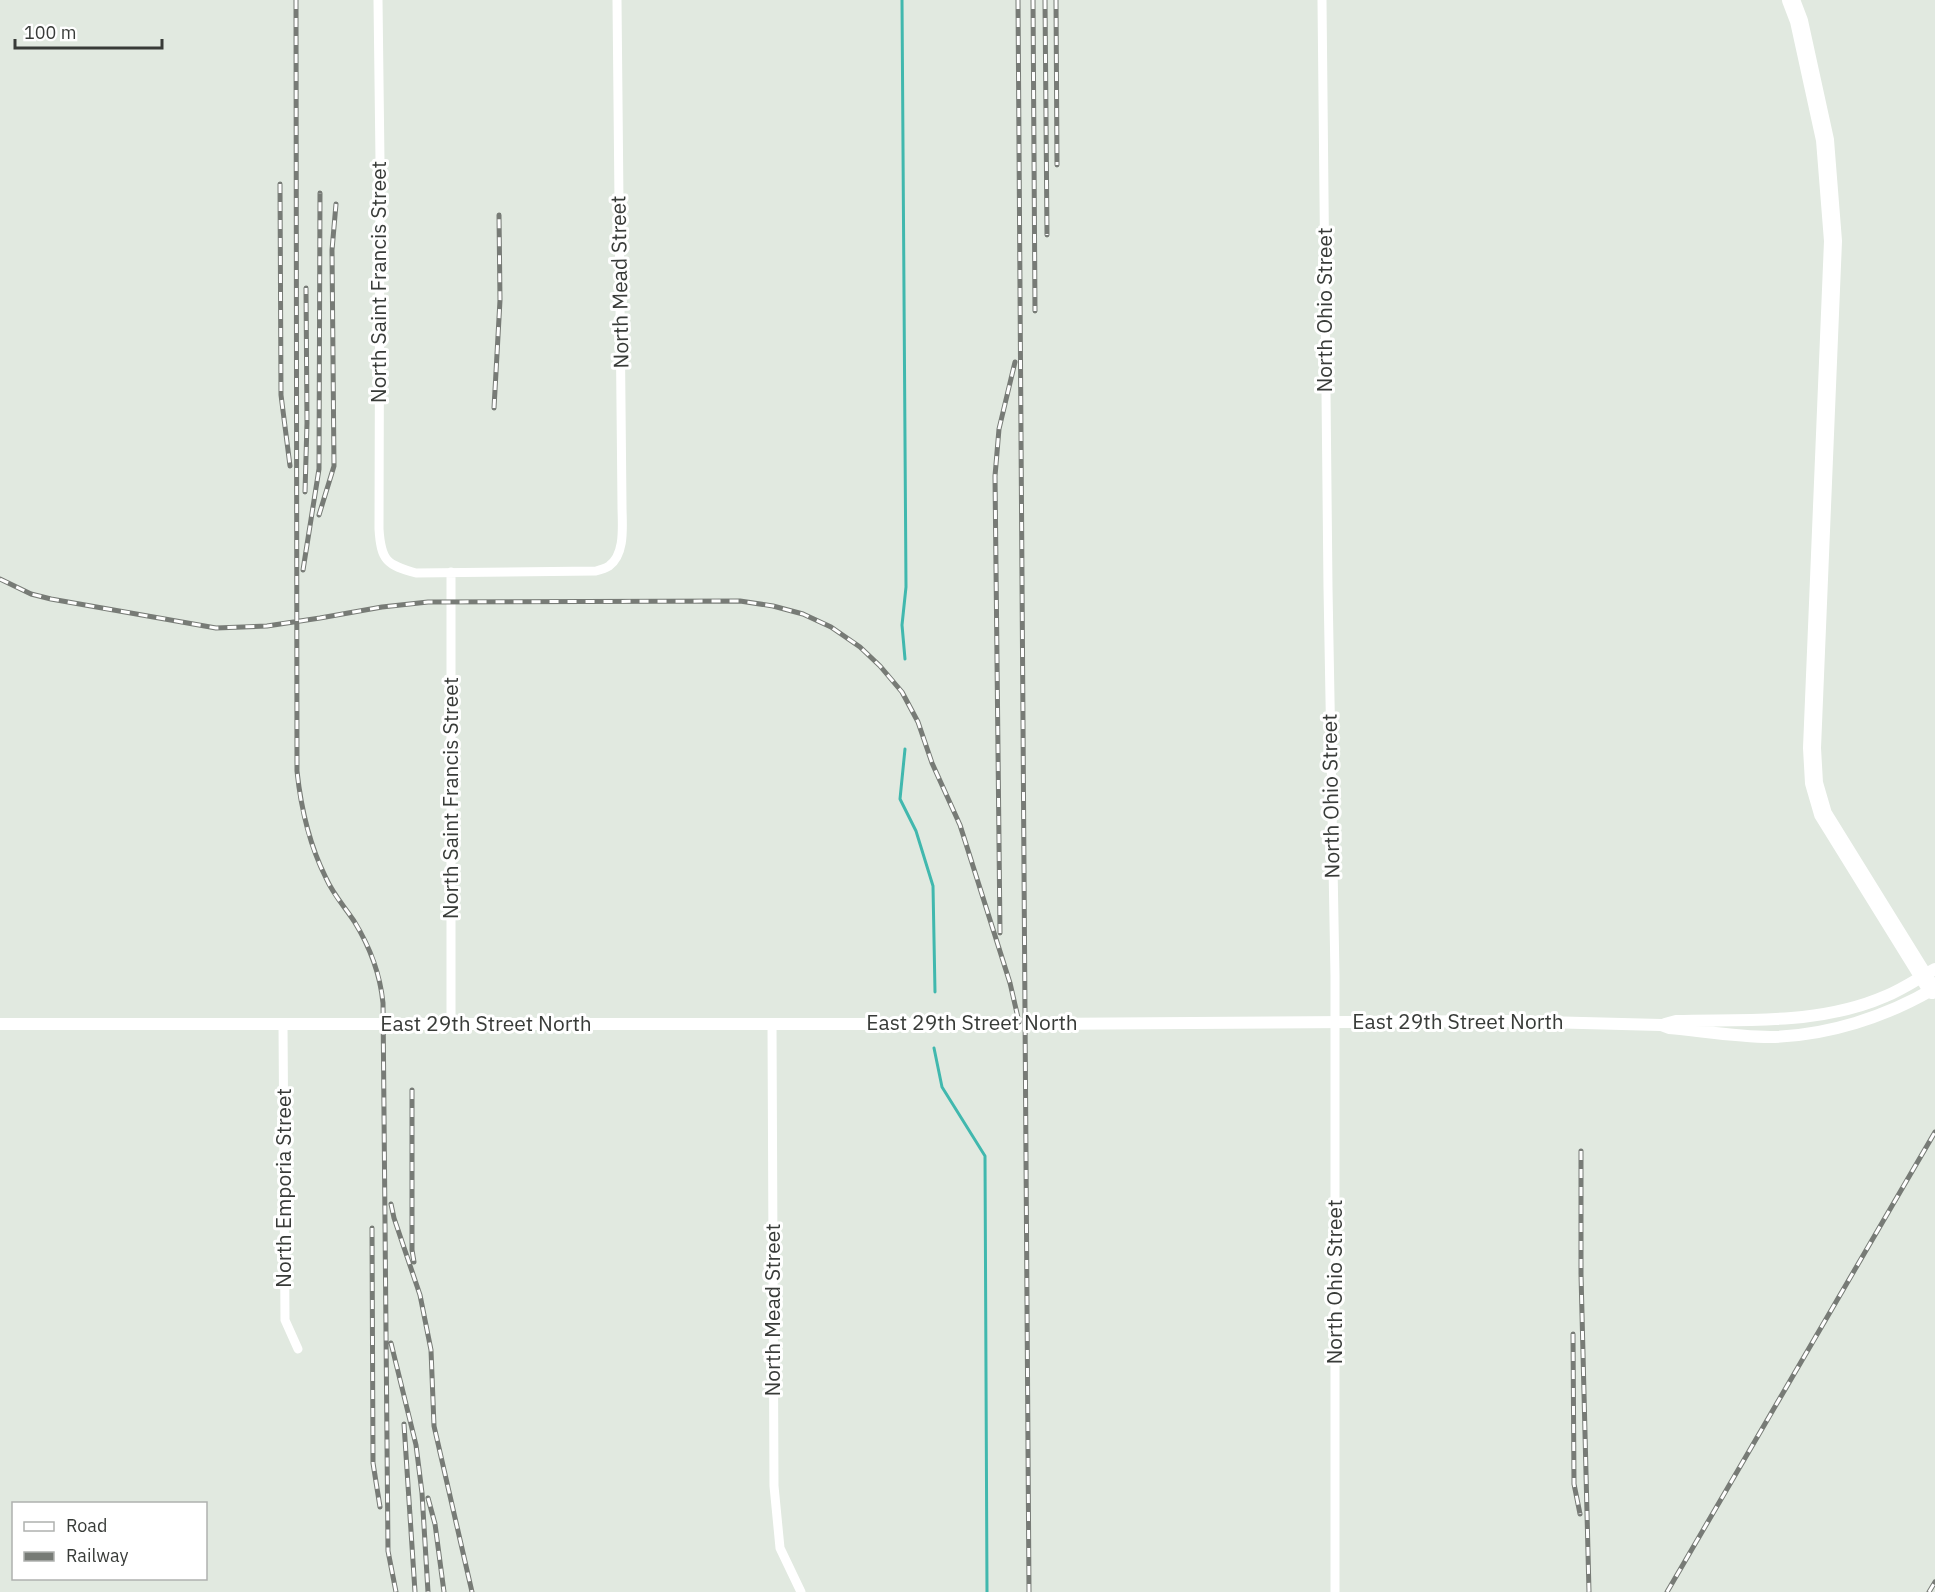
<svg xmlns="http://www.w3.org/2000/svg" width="1935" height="1592" viewBox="0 0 1935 1592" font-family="'IBM Plex Sans',sans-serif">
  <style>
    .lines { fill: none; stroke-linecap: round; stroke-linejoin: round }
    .stream { stroke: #41b8ae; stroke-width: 3 }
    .minor { stroke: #fff; stroke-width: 9 }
    .tertiary { stroke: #fff; stroke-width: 12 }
    .motorway { stroke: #fff; stroke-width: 18 }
    .rail-casing { stroke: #777b76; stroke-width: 5 }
    .rail { stroke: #fff; stroke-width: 3; stroke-dasharray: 9; stroke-linecap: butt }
    .labels { text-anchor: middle; stroke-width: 6; stroke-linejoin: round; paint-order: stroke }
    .street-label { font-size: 21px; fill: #383b38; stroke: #fff }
  </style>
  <rect width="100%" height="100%" fill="#e1e9e0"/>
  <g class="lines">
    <path class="stream" d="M902,0L906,587L902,625L905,659
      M905,749L900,799L916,831L933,886L935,992
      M934,1048L942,1087L985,1156L987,1592"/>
    <path class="minor" d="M378,0L380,161L379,529C381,561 387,565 416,573L596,571C600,570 606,568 609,566C626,554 622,524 622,506L617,0
      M1322,0L1328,588L1335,976V1592
      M772,1023L774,1486L780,1548L801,1592
      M283,1024L285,1320L298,1349
      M451,1024V572"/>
    <path class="tertiary" d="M0,1024H1034L1505,1021L1661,1025L1669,1028C1702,1031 1737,1037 1770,1037C1827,1036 1886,1017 1935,988
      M1665,1024L1676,1021C1747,1019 1820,1025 1886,996C1903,989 1919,978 1935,969"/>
    <path class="motorway" d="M1791,0L1799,21L1825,140L1833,241L1812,748L1814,783L1823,814L1932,990"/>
    <g class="rail-casing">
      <path id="rail" d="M296,0L297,771C301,809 309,844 326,878C333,894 344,906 354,921C370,947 380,973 383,1003L388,1551L396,1592
        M1018,0L1029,1592
        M1033,0L1035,311
        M1045,0L1047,235
        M1056,0L1057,165
        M280,184L281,395L290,466
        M494,408L500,300L499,215
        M305,492L307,423L306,288
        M319,515L334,466L332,250L336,204
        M303,570L319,469L320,193
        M0,579L31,594L51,599L216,628L267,626L320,618L382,607L428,602L740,601L773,606L803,614L831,627L860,647L880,666L902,692L918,722L932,763L960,825L1010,983L1019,1022
        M1000,933L995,476L999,429L1015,362
        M412,1090V1250L414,1262
        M1581,1151V1274L1589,1592
        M391,1204L394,1218L420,1295L431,1350L434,1426L472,1592
        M372,1228L373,1463L380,1507
        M1573,1334L1574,1484L1580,1514
        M391,1343L416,1445L422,1493L428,1592
        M404,1424L415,1592
        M428,1498L435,1524L444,1592
        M1667,1592L1935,1132
        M1929,1592L1935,1582"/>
    </g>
    <use href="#rail" class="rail"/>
  </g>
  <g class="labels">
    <g class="street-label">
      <text transform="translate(379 282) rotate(-90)" y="7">North Saint Francis Street</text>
      <text transform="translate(620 282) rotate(-91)" y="7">North Mead Street</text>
      <text transform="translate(1325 310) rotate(-90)" y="7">North Ohio Street</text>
      <text transform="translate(1331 796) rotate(-91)" y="7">North Ohio Street</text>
      <text transform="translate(451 798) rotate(-90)" y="7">North Saint Francis Street</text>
      <text x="1458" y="1029">East 29th Street North</text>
      <text x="972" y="1030">East 29th Street North</text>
      <text x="486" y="1031">East 29th Street North</text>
      <text transform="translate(284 1188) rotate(-90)" y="7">North Emporia Street</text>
      <text transform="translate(1335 1282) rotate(-90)" y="7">North Ohio Street</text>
      <text transform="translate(773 1310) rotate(-90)" y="7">North Mead Street</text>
    </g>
  </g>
  <rect x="12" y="1502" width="195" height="78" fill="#ffffff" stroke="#afb1af" stroke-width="1.5"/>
  <rect x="24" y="1522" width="30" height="9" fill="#ffffff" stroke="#afb1af" stroke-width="1.5"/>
  <text x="66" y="1532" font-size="18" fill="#383b38">Road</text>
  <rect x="24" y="1552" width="30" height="9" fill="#777b76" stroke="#afb1af" stroke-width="1.5"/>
  <text x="66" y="1562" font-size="18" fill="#383b38">Railway</text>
  <path d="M15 39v9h147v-9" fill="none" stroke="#383b38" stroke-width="3"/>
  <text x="24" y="39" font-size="18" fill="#383b38" stroke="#ffffff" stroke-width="4.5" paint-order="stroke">100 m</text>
</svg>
